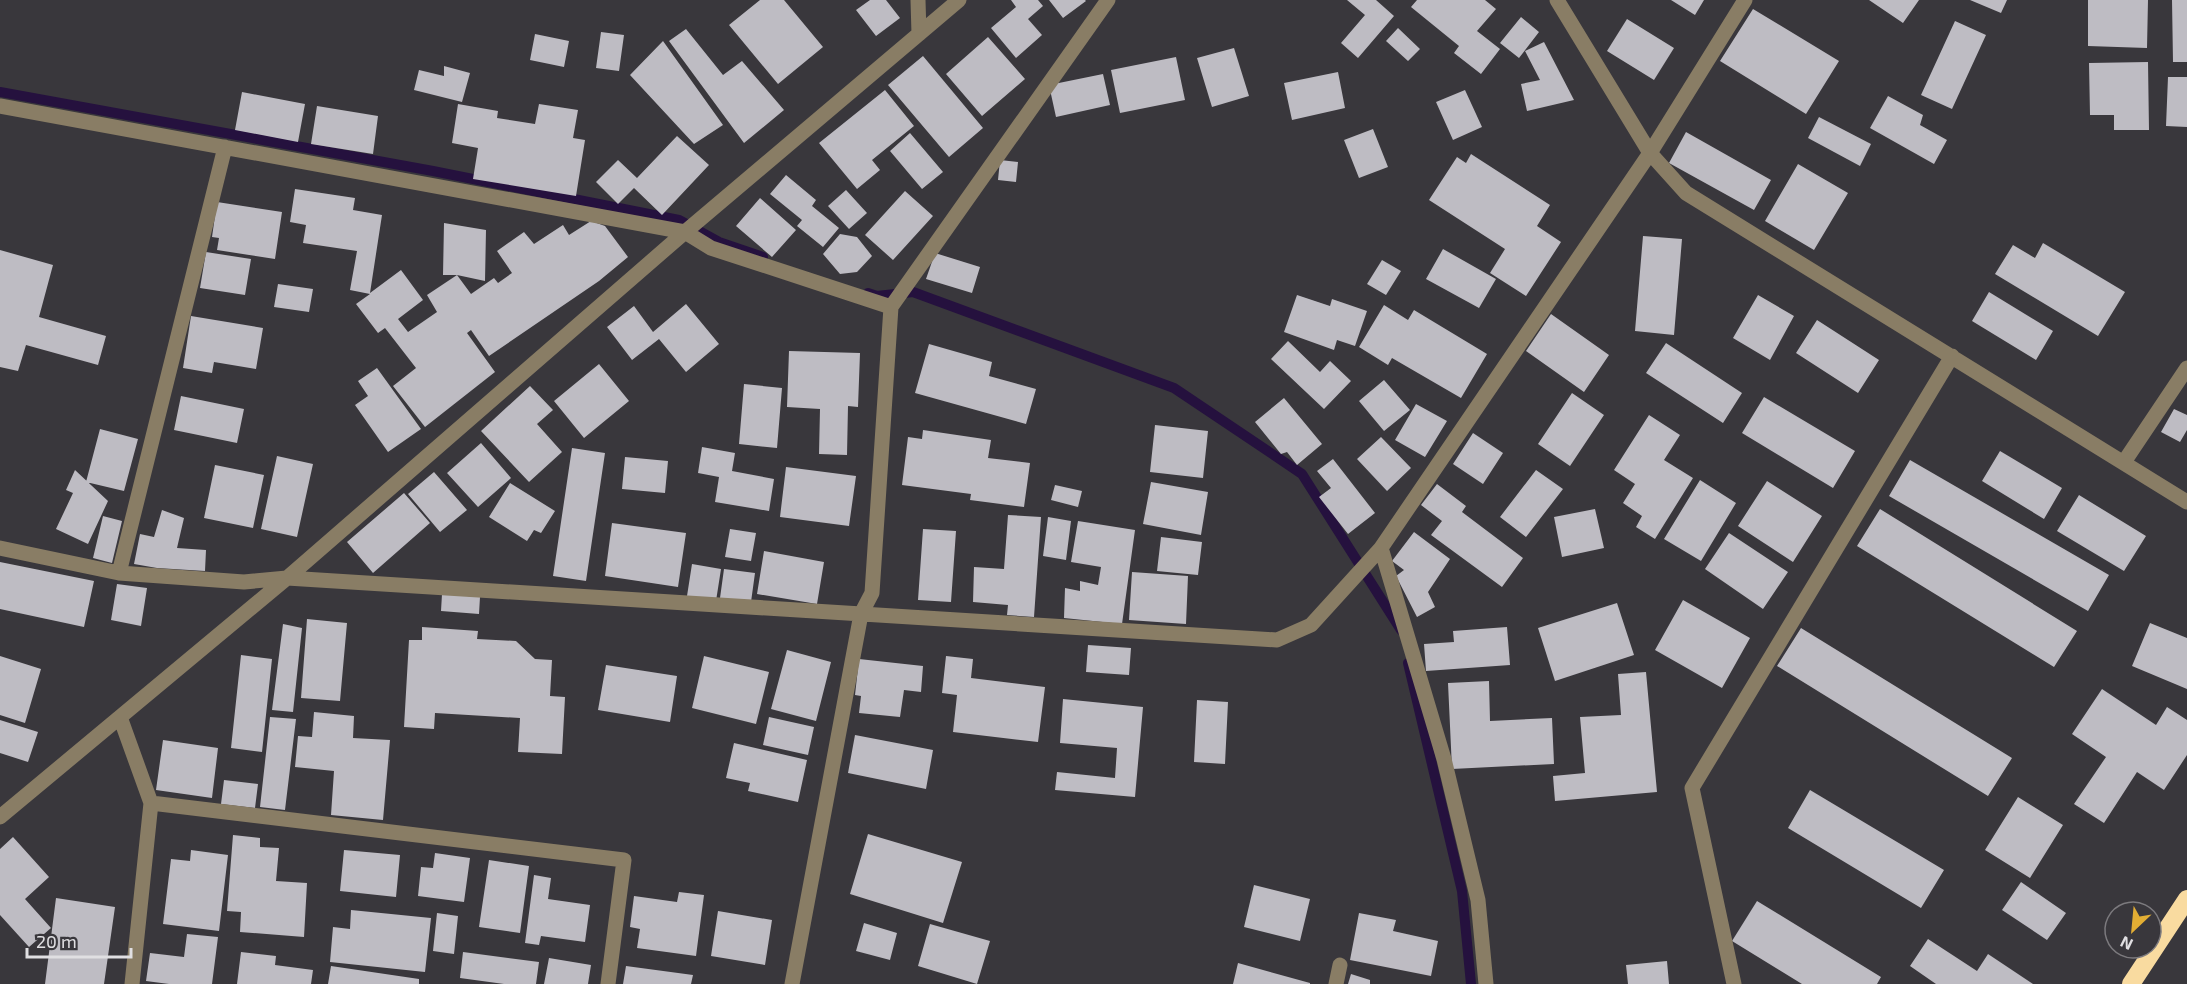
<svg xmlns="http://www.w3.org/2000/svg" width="2187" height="984" viewBox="0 0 2187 984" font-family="'Exo 2',sans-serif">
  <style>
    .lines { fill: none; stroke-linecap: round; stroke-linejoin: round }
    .stream { stroke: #25113e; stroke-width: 10 }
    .building { fill: #bebcc3 }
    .minor { stroke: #897d65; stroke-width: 15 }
    .highway { stroke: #f9dba0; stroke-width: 18 }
  </style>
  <rect width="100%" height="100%" fill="#39373c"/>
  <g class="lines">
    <path class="stream" d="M0,92L433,171L679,220L719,242L763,257
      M868,293L877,296L913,292L1174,388L1302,474L1401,630
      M1408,663L1462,891L1471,984"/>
  </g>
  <path class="building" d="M760,0H784L823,47L778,84L729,25Z
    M870,0H886L900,18L876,36L856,10Z
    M1011,0H1038L1043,6L1028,19L1042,35L1016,58L991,28L1016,7Z
    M1049,0H1085L1086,1L1063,18Z
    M1347,0H1376L1394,16L1358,58L1341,43L1365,15Z
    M1417,0H1485L1496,9L1477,31L1500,49L1481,74L1454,53L1459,46L1411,7Z
    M1671,0H1704L1695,15Z
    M1869,0H1919L1903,23Z
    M1970,0H2007L2001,13Z
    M2088,0H2148L2147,48L2088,46Z
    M2172,0H2187V62H2173Z
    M1753,9L1839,61L1806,114L1720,61Z
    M1521,17L1539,32L1519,58L1500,43Z
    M1627,19L1674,48L1654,80L1607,51Z
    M1955,21L1986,35L1952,109L1921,95Z
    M1398,28L1420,49L1408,61L1386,41Z
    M686,29L723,75L742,61L784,110L744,143L669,41Z
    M601,32L624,35L619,71L596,68Z
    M535,34L569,41L564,67L530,60Z
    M988,37L1025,79L982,116L946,74Z
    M663,41L723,125L694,144L630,75Z
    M1544,42L1574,100L1527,111L1521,84L1540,80L1525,51Z
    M1234,48L1249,96L1212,107L1197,58Z
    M923,56L983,128L949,157L888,85Z
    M1176,57L1185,100L1120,113L1111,70Z
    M2148,62L2149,130H2114V115H2090L2089,63Z
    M444,66L470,73L462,102L414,90L419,70L444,76Z
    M1338,72L1345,108L1292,120L1284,83Z
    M1103,74L1110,105L1056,117L1049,85Z
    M2168,77H2187V127L2166,126Z
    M885,90L914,126L872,160L880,170L857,189L819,143Z
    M1465,90L1482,127L1453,140L1436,102Z
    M242,92L305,104L298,142L235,130Z
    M1888,96L1923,115L1920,125L1947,140L1934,164L1870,128Z
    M458,104L498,111L497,118L535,124L539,104L578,110L573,138L585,140L576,196L473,179L478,148L452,143Z
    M317,106L378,116L373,154L311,144Z
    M1819,117L1871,144L1860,166L1808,138Z
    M1373,129L1388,167L1359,178L1344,140Z
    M1686,132L1771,180L1754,210L1669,163Z
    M910,133L943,172L922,189L890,151Z
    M677,136L709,165L662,215L634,188L618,204L596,182L618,160L637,178Z
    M1471,154L1550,205L1537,226L1561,242L1526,296L1490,273L1505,249L1429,200L1457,157L1466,163Z
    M1000,160L1018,162L1016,182L998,180Z
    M1798,164L1848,193L1814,250L1765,221Z
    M786,175L816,200L812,206L839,228L823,247L797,226L802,220L770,194Z
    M295,189L355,198L353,210L382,215L370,293L401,270L423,300L398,319L408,332L437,312L427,295L457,275H443L444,223L486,230L485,281L457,275L471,294L494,278L498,283L512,273L497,251L524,232L534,244L563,225L569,235L591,221L605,226L628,257L599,281L489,356L471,330L467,333L495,372L425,427L393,386L416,368L385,328L378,333L356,304L370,294L350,290L357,251L303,243L306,225L290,222Z
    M846,190L867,213L849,229L828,206Z
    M905,191L933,216L893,260L865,235Z
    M760,198L796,230L772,257L736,226Z
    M217,202L282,212L275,259L217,250L219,238L212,237Z
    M840,234L857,237L872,256L857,272L840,274L823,254Z
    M1643,236L1682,239L1674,335L1635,331Z
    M2043,243L2125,292L2098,336L1995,274L2013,245L2035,258Z
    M1443,249L1496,279L1479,308L1426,279Z
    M0,250L53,265L39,317L106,336L98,365L26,345L18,371L0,367Z
    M206,252L251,259L245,295L200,288Z
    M935,253L980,267L972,293L926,279Z
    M1382,260L1401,271L1386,295L1367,284Z
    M278,284L313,289L309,312L274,307Z
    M1989,292L2053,331L2036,360L1972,321Z
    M1297,295L1330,306L1332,299L1367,311L1355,346L1337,340L1334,350L1284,332Z
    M1758,295L1794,316L1770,360L1733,338Z
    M686,304L719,344L686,372L659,339L632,360L607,327L634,306L653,332Z
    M1384,305L1408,320L1414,310L1487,354L1461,398L1392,358L1388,365L1359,347Z
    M1551,314L1609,355L1584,392L1526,351Z
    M191,316L263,328L256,369L214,362L212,373L183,368Z
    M1817,320L1879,360L1858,393L1796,353Z
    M1288,341L1320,372L1330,361L1351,381L1324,409L1271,359Z
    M1666,343L1742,393L1723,423L1646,373Z
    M929,344L992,362L989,376L1036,389L1026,424L915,393Z
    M789,351L860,353L858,407L848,406L847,455L819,454L820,409L787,407Z
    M599,364L629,401L584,438L554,401Z
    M377,368L421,429L388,452L355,405L368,396L358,381Z
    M1384,380L1410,410L1384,431L1359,401Z
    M744,384L782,388L777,448L739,444Z
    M530,386L553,410L537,424L562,452L529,482L481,431Z
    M1572,393L1604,415L1570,466L1538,444Z
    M181,396L244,409L237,443L174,430Z
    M1764,397L1855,451L1833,488L1742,433Z
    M1284,398L1322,444L1297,465L1287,452L1281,454L1255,422Z
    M1416,404L1447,421L1425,457L1395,440Z
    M2174,409L2187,415V430L2180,442L2161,432Z
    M1649,415L1680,435L1664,460L1693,478L1655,539L1636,527L1642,516L1623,503L1635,484L1614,470Z
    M1155,425L1208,431L1203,478L1150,472Z
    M100,429L138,439L124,491L86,482Z
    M923,430L991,440L988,458L1030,463L1024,507L970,500L971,494L902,485L908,437L922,439Z
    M1473,433L1503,453L1483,484L1453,464Z
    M1381,437L1411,468L1387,491L1357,459Z
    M481,443L511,478L478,507L447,473Z
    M702,447L735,453L732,471L774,479L769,511L715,502L719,477L698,473Z
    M572,448L605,453L586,581L553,576Z
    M2000,451L2062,488L2044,519L1982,481Z
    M277,456L313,464L297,537L261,529Z
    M625,457L668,461L665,493L622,489Z
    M1333,459L1375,513L1348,534L1319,497L1331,488L1317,471Z
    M1910,460L2109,575L2088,611L1889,496Z
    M215,465L264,475L253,528L204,518Z
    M786,467L856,476L849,526L780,517Z
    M75,470L108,501L88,544L56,529L73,493L66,490Z
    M1536,470L1563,489L1526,537L1500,517Z
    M434,472L467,510L440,532L408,494Z
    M1700,480L1736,503L1701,561L1664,539Z
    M1767,481L1822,516L1793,562L1738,526Z
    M1151,482L1208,492L1201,535L1143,524Z
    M510,483L555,511L541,533L534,530L527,541L489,517Z
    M1437,484L1466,506L1462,512L1523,558L1502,587L1431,535L1442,521L1421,505Z
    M1055,485L1082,491L1078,507L1051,500Z
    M404,493L430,523L373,573L347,542Z
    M2079,495L2146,536L2124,571L2057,531Z
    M1595,509L1604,548L1562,557L1554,517Z
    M1880,509L2077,631L2054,667L1857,546Z
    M162,510L184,518L177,548L206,550L205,571L157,568L134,564L140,534L154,537Z
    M1008,515L1041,517L1034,617L1007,615L1008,605L973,602L974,567L1004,569Z
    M103,516L122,521L112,563L93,558Z
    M1048,517L1071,521L1066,560L1043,556Z
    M1078,521L1135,530L1122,624L1064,618L1065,588L1080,591V581L1098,585L1101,567L1071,562Z
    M612,523L686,533L678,587L605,576Z
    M730,529L756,533L751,561L725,557Z
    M923,529L956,531L951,602L918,600Z
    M1414,532L1450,559L1428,592L1435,607L1417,617L1396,576L1404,570L1392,561Z
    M1729,533L1788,572L1763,609L1705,569Z
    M1161,537L1202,542L1198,575L1157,571Z
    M764,551L824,562L817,604L757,594Z
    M0,562L94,581L84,627L0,609Z
    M692,564L721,569L716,601L687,596Z
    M724,569L755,573L751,602L720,598Z
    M1132,572L1188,576L1186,624L1129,620Z
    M117,584L147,588L141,626L111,620Z
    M442,594L480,597L479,614L441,611Z
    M1683,600L1750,638L1722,688L1655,650Z
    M1617,603L1634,655L1555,681L1538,628Z
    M307,619L347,623L340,701L301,698Z
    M2150,623L2187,638V689L2132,666Z
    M283,624L302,628L293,712L272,710Z
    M422,627L478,631L477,639L516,641L535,659L552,660L550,696L565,697L562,754L518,752L520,718L435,713L434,729L404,727L409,640H422Z
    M1507,627L1510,665L1426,671L1424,644L1454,642L1453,631Z
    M1801,628L2012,758L1988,796L1777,666Z
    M1088,645L1131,648L1129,675L1086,672Z
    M787,650L831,662L816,721L771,709Z
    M241,655L272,659L262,752L231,748Z
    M0,656L41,669L25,723L0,715Z
    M704,656L769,672L756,724L692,708Z
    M946,656L973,659L971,678L1045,687L1038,742L953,732L957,695L942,693Z
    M859,659L923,666L921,692L904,690L900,717L859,713L861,696L855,695Z
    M606,665L677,676L670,722L598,710Z
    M1646,672L1657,792L1555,801L1553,776L1585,773L1580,717L1621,715L1618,674Z
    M1489,681L1490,721L1552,718L1554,764L1452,769L1448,683Z
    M2102,689L2156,725L2167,707L2187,720V755L2164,790L2137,772L2104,823L2074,804L2106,757L2072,734Z
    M1063,699L1143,707L1135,797L1055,790L1057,772L1115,778L1117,748L1060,743Z
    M1197,700L1228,702L1225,764L1194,762Z
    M314,712L354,716L353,738L390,740L383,820L331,815L334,771L295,767L298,736L312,737Z
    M270,717L296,719L285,810L260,807Z
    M769,717L814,727L808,755L763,745Z
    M0,720L38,732L28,762L0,753Z
    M855,735L933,750L926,789L848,773Z
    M163,740L218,748L212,798L156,790Z
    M734,743L807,760L798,802L748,791L750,783L726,778Z
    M224,780L258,784L255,808L221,804Z
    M1810,790L1944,870L1921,908L1788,828Z
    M2018,797L2063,825L2030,878L1985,850Z
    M868,834L962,862L943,923L850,894Z
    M233,835L260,838V847L279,848L276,881L307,883L304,937L240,932L241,912L227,911Z
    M13,837L49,877L25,899L51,928L29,947L0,915V849Z
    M191,850L228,855L219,931L163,924L171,859L190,861Z
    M344,850L400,855L396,897L340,891Z
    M435,853L470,858L464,902L418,896L421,867L433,868Z
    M489,860L529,866L520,933L479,927Z
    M534,875L551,878L548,899L590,905L585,942L541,936L539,945L525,943Z
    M2021,882L2066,913L2047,940L2002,910Z
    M1254,885L1310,899L1300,941L1244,927Z
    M679,892L704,895L696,956L637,948L640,929L630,927L634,896L677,902Z
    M56,898L115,907L104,984H45Z
    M1757,901L1881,977L1877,984H1802L1732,941Z
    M351,910L431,918L425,972L330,962L333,927L350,929Z
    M718,911L772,920L765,965L711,956Z
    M437,913L458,916L454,954L433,951Z
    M1359,913L1396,920L1393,931L1438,941L1431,976L1350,960Z
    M864,923L897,933L890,960L856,951Z
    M930,924L990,941L977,984L918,966Z
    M187,934L218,937L212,984H169L146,981L150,953L184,957Z
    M1928,939L1977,971L1988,954L2033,984H1936L1910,966Z
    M241,952L276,956L275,965L313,970L311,984H237Z
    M463,952L539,962L536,984H504L460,978Z
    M549,958L591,965L588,984H544Z
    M1667,961L1669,984H1628L1626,965Z
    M1238,963L1310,983V984H1233Z
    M331,966L419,979V984H328Z
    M626,966L693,975L691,984H623Z
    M1351,974L1370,980V984H1348Z"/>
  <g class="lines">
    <path class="minor" d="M918,0L919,34
      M1557,0L1650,153L1686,193L2187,502
      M0,106L685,232L711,248L891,307
      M2124,462L2187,368
      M0,548L119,573L244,582L287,578L1277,640L1311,625L1381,548L1650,153L1745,0
      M1381,548L1444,759L1478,900L1486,984
      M119,573L225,147
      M120,717L151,803L132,984
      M151,803L624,860L608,984
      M0,817L287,578L685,232L959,0
      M792,984L861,614L872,593L891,307L1108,0
      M1336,984L1340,965
      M1734,984L1692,788L1952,356"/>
    <path class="highway" d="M2131,984L2187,899"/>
  </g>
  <g transform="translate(2133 930) rotate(206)"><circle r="28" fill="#39373c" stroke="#7c7a7e" stroke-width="1.5"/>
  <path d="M0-4.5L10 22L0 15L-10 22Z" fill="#e3ae34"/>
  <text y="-9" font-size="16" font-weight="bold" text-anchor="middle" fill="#e0dfe2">N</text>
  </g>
  <path d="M27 948v9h104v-9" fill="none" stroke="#e0dfe2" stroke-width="3"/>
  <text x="36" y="948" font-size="18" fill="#e0dfe2" stroke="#39373c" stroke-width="4.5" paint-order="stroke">20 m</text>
</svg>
